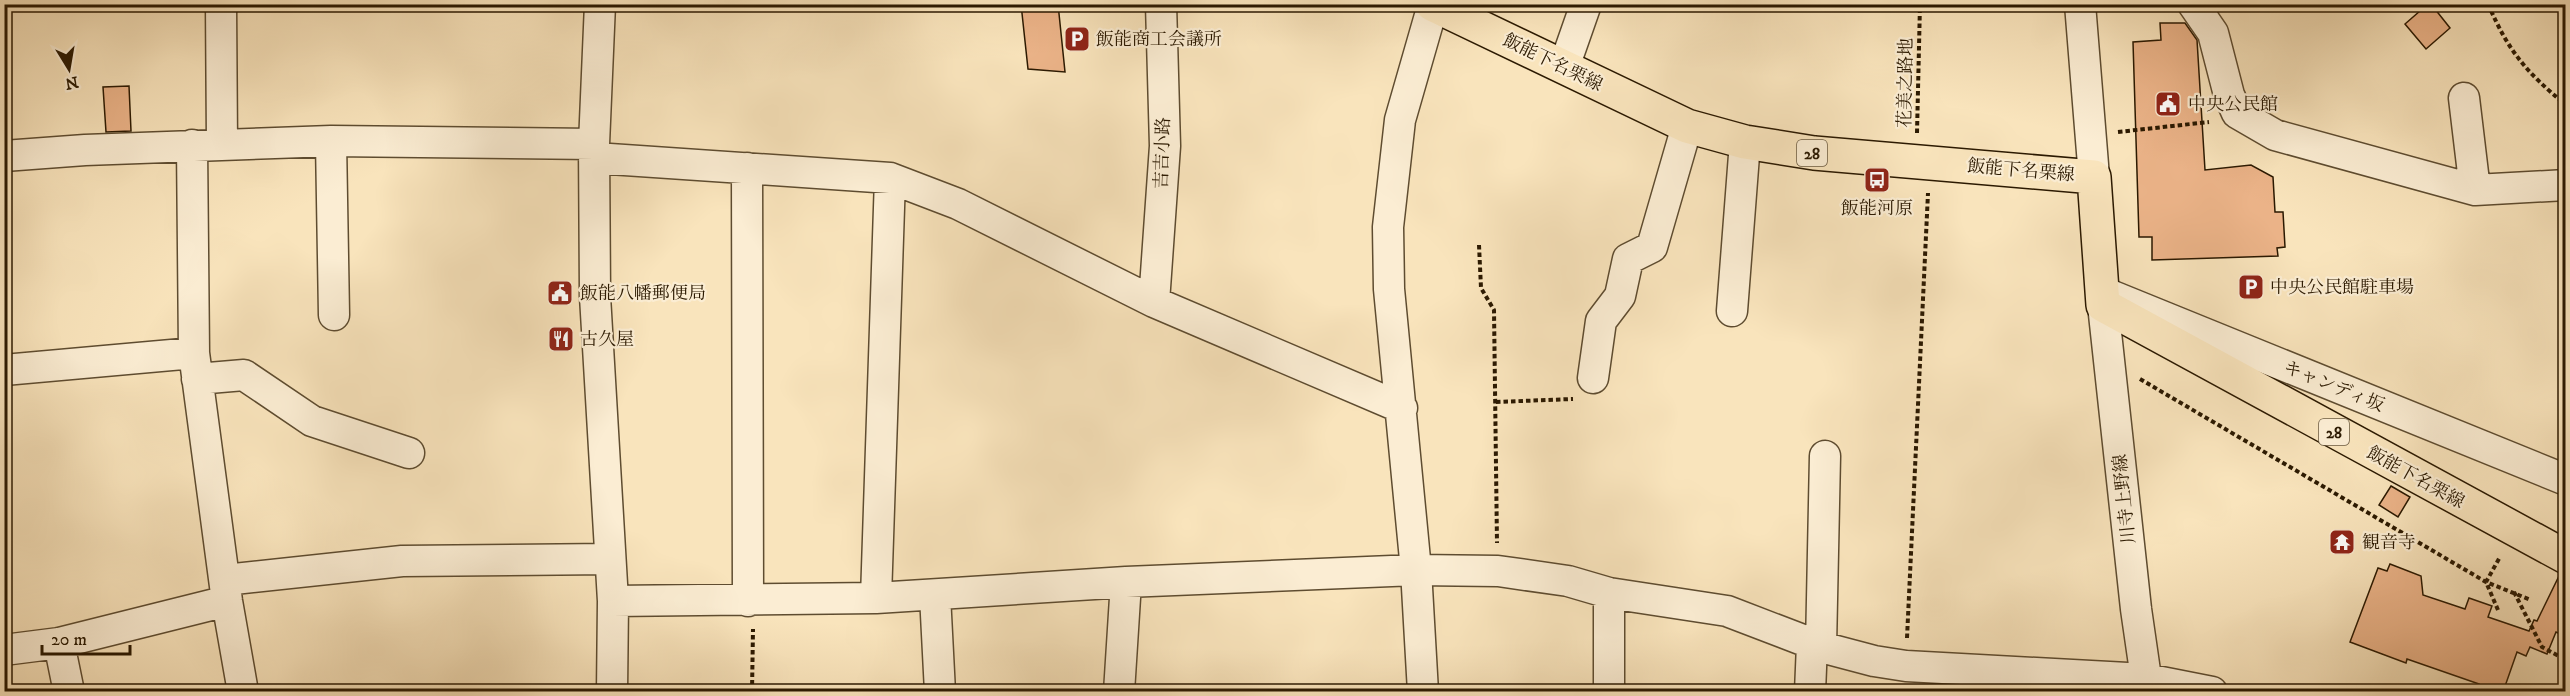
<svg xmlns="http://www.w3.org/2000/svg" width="2570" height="696" viewBox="0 0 2570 696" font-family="'IM FELL DW Pica','Noto Serif JP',serif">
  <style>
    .building { fill: #ebb388; stroke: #2b1901; stroke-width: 1.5 }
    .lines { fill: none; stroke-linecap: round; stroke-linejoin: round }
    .minor-casing { stroke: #5e4c30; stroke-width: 33 }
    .major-casing { stroke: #2b1901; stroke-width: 36 }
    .path { stroke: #2b1901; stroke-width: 4; stroke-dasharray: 4.5 3; stroke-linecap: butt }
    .minor { stroke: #fbedd3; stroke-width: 30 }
    .major { stroke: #f9e4bc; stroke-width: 33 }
    .labels { text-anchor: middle; stroke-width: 4.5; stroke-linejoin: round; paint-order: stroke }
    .shield { fill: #fbedd3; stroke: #695940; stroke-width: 1.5 }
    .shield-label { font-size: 16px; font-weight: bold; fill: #2b1901 }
    .poi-label { font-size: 18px; fill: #2b1901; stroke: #fbedd3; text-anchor: start }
    .street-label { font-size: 18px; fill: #2b1901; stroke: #fbedd3 }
  </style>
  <rect width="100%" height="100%" fill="#f9e4bc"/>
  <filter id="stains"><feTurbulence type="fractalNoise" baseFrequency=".00333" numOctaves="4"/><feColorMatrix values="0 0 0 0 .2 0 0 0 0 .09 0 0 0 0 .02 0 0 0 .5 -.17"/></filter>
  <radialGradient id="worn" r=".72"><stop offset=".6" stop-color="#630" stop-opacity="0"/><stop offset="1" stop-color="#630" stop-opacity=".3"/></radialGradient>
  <path class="building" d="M1021,4H1058L1065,72L1028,69Z
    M2428,4H2431L2450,28L2426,49L2405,24Z
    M2160,23H2185L2197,40L2205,170L2251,165L2273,177L2275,212H2283L2285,247L2277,248L2278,256L2152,260V237H2139L2133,42L2161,40Z
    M129,86L131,131L106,132L103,87Z
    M2391,486L2410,497L2398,517L2379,505Z
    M2390,564L2421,576L2423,595L2465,609L2469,598L2492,606L2488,617L2529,631L2534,620L2537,621L2560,574L2565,576V636L2556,632L2547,654L2530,647L2526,656L2517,652L2503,692H2476L2479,684L2407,659L2406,663L2350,642L2378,568L2387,571Z"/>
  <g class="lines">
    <g class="minor-casing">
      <path id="minor" d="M221,4L222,145
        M600,4L594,144L595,296L613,601L612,692
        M2080,4L2094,177
        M2193,4L2213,33L2229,95L2237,113L2275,135L2475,190L2566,185
        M1564,67L1586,4
        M2464,98L2475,190
        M331,141L334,315
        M4,156L85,150L331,141L594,144
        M595,158L890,178L958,204L1154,302L1402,408
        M747,168L748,601
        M2110,295L2566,480
        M1154,302L1165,146L1161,4
        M2103,305L2136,609L2148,692
        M1732,311L1745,142
        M194,353L227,601L243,692
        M4,370L194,353L192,145
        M1593,378L1601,321L1620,296L1628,259L1652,247L1687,126
        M197,379L244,375L312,421L409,453
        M225,580L402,561L610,559
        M1609,593V692
        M935,595L940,692
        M876,598L890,178
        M613,601L876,598L1126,582L1416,570L1498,571L1568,581L1609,593L1727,611L1821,647L1874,661L1906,666L2146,679L2212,692
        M59,643L69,692
        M1821,647L1825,456
        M4,650L59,643L227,601
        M1119,692L1126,582
        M1423,692L1416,570L1389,289L1388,227L1400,120L1433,5
        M1810,692L1812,644"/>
    </g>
    <g class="major-casing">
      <path id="major" d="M1432,4L1687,126L1745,142L1814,153L2094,177L2103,305L2566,557"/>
    </g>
    <path class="path" d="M2488,4C2509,52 2526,72 2566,105
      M2118,132L2209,122
      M1917,133L1920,4
      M1479,245L1481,288L1494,310L1497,543
      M2140,379L2486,582L2531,600
      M1496,402L1573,399
      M2514,592L2542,647L2566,660
      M2498,610L2486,582L2500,557
      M1907,638L1928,193
      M752,692L753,629
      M2559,692L2566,675"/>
    <use href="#minor" class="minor"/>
    <use href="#major" class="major"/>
  </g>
  <defs>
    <g id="parking-square" transform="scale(1.35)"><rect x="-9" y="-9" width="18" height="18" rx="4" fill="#8f2418" stroke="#fbedd3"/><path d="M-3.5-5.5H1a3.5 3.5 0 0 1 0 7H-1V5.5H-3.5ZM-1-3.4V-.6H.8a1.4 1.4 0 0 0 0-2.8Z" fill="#fff"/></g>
    <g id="civic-square" transform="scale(1.35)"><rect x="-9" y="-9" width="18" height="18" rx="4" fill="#8f2418" stroke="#fbedd3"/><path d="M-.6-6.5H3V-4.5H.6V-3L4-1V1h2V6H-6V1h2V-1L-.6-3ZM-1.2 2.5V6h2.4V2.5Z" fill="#fff"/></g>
    <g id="bus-square" transform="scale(1.35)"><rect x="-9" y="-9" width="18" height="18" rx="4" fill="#8f2418" stroke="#fbedd3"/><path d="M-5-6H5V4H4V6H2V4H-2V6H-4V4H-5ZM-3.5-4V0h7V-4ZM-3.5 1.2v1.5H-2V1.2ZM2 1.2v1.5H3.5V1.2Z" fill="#fff"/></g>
    <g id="restaurant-square" transform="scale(1.35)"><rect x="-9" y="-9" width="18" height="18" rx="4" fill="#8f2418" stroke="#fbedd3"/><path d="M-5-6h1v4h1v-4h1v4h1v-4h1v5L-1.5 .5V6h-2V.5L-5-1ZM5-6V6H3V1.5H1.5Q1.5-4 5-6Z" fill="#fff"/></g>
    <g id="temple-square" transform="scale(1.35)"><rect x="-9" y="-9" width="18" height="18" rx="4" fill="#8f2418" stroke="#fbedd3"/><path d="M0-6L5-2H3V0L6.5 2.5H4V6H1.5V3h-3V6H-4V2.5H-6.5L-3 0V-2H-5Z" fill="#fff"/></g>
  </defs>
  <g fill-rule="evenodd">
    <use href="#parking-square" x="1077" y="39"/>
    <use href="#civic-square" x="2168" y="104"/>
    <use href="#bus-square" x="1877" y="180"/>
    <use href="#parking-square" x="2251" y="287"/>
    <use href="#civic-square" x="560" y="293"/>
    <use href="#restaurant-square" x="561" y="339"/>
    <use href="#temple-square" x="2342" y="542"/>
  </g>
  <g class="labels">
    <g class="shield">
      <rect x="1797" y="140" width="30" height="26" rx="4.5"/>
      <rect x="2319" y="419" width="30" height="26" rx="4.5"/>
    </g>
    <g class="shield-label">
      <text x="1812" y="159">28</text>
      <text x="2334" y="438">28</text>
    </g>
    <g class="poi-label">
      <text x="1096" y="45">飯能商工会議所</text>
      <text x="2188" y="110">中央公民館</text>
      <text x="1877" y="214" text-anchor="middle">飯能河原</text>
      <text x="2270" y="293">中央公民館駐車場</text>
      <text x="580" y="299">飯能八幡郵便局</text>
      <text x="580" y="345">古久屋</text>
      <text x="2362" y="548">観音寺</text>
    </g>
    <g class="street-label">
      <text transform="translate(1553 62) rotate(26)" y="6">飯能下名栗線</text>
      <text transform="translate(1905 83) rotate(-89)" y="6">花美之路地</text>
      <text transform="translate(1162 153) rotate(-88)" y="6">吉吉小路</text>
      <text transform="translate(2021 170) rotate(5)" y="6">飯能下名栗線</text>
      <text transform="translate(2334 386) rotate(22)" y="6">キャンディ坂</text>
      <text transform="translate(2416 477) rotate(29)" y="6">飯能下名栗線</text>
      <text transform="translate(2124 499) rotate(-96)" y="6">川寺上野線</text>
    </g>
  </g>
  <rect width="2570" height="696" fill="none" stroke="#f9e4bc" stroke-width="24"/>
  <rect x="6" y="6" width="2558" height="684" fill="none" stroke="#2b1901" stroke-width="3"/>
  <rect x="12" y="12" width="2546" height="672" fill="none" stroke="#2b1901" stroke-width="1.5"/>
  <g transform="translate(69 69) rotate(169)" stroke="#fbedd3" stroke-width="4.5" paint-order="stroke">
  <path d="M0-4.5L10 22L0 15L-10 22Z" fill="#2b1901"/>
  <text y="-9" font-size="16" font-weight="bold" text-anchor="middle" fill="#2b1901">N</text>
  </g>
  <path d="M42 645v9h88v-9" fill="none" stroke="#2b1901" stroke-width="3"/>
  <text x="51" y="645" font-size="18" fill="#2b1901" stroke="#fbedd3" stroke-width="4.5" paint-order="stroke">20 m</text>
  <rect width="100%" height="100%" filter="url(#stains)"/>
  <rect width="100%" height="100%" fill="url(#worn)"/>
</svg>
